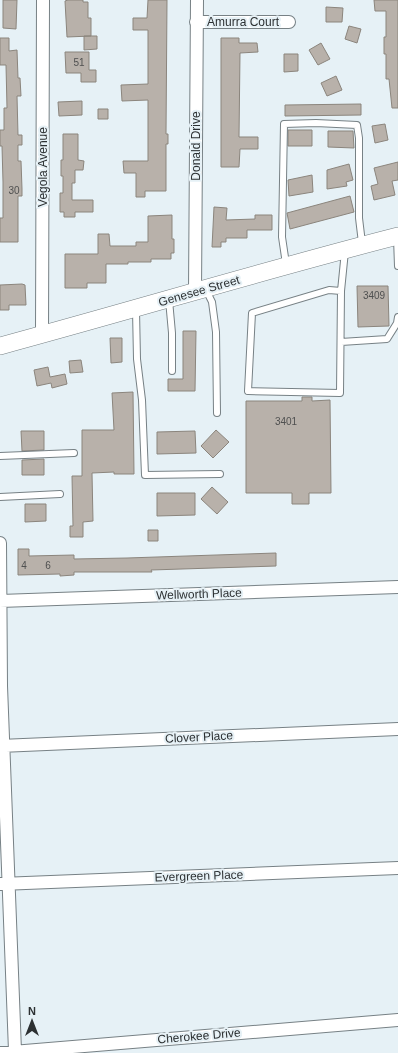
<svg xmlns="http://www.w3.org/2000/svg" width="398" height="1053" viewBox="0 0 398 1053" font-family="Arial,sans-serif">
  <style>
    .building { fill: #b8b1aa; stroke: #8b857d }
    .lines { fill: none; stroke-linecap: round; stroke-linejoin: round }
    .service-casing { stroke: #778185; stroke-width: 8 }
    .minor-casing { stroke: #778185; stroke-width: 14 }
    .secondary-casing { stroke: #778185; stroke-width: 18 }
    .service { stroke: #fff; stroke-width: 6 }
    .minor { stroke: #fff; stroke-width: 12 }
    .secondary { stroke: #fff; stroke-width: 17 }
    .labels { text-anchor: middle; stroke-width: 4; stroke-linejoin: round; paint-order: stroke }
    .number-label { font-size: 10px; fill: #4f5050 }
    .street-label { font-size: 12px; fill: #2c3032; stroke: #e6f1f6 }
  </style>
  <rect width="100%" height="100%" fill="#e6f1f6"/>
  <path class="building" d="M3,0H17L16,29L3,28Z
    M68,0H83V2H88V18H91V36L67,37L65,1Z
    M148,0H167L166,134H168V144H166V191H145V197H136V173H124L123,161H148V100L122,101L121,85L148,84V30H133V18H147Z
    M374,0H398V108H392L389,79H386V54H384V37H386V11H375Z
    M326,7L343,8L342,22H326Z
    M349,26L361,29L357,43L345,39Z
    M84,36H97V49L84,50Z
    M0,38H9V51L17,50L18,78H20L21,96H17L18,135H22V145H18V161H21L22,189V196H18V242H0V218H3V182L2,146H0V130H4V108H7L6,65H0Z
    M221,38H239V43H257L258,52L240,53L239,137H258V149H240L239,167H221Z
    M321,43L330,59L318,65L309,50Z
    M65,52H89V70H96V82H81V73H66Z
    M284,54H298V71L284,72Z
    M336,76L342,90L327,96L321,83Z
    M82,101V115L59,116L58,102Z
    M361,104V115L285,116V105Z
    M98,109H108V119H98Z
    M385,124L388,140L375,143L372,126Z
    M288,130H312V146H288Z
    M328,131H353L354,148L328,147Z
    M63,134H78V160L84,161L83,170H75V183H72V200H93V212H75V217H64V212H60V193H63V176H61V160H63Z
    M398,162V180L392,181L395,195L374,200L371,186L378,184L374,168Z
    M349,164L353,180L346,182L347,186L327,189V170Z
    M312,175L313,192L289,196L288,180Z
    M350,196L354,212L290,229L287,213Z
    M214,207L227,208L226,220L255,219V215H272V230H247V238H226V242H221V247H212Z
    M172,215V239H174V253H171V259H151V262H128V264H106V283H87V288H65V254H98V234H109L110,246H136V242H148V216Z
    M22,284L25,285L26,305H9V310H0V285Z
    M357,286H388L389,326L358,327Z
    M183,331H196L195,391H168V379H183Z
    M110,338H122V362L111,363Z
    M81,360L83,372L70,373L69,361Z
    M48,367L50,377L65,374L67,384L52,388L51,383L37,386L34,370Z
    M133,392L134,474H114V472L92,473L93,521L83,522V537H70V526H73L72,476H82V430H114L112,393Z
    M302,397H312V401L330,400L331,493H309V504H292V493H246V401H302Z
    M216,430L229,442L213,458L201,446Z
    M21,431H44V450L22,451Z
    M195,431L196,453L157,454V432Z
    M44,459V475H22V460Z
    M212,487L228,502L217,514L201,499Z
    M157,493H195V515L157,516Z
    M25,504H46V521L25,522Z
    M148,530H158V541H148Z
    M18,549H29V556L74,555V559L127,558L276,553V566L151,570L152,572H74V575L60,576V574L18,575Z"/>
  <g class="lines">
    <g class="service-casing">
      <path id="service" d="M397,238L398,266
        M286,264L282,237L284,124L316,123L357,125L359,138V218L362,243
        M206,290L212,302L216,332L217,413
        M341,291L329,290L252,313L248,391L340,393L341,291L345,251
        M169,300L172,333V371
        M136,310L137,359L142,400L145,475L220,474
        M341,342L387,339L397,323L398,317
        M0,456L74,453
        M0,497L60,494"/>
    </g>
    <g class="minor-casing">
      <path id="minor" d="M196,22H289
        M195,292L197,0
        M42,335L43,0
        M0,543L1,686L15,1051
        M0,601L398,587
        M0,746L398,729
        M1,884L398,868
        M0,1053L398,1020"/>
    </g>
    <g class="secondary-casing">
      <path id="secondary" d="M0,346C133,310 265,270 398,236"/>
    </g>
    <use href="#service" class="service"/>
    <use href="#minor" class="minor"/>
    <use href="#secondary" class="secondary"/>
  </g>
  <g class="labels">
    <g class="number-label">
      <text x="79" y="66">51</text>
      <text x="14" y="194">30</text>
      <text x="374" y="299">3409</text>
      <text x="286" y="425">3401</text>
      <text x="24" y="569">4</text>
      <text x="48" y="569">6</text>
    </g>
    <g class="street-label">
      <text x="243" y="26">Amurra Court</text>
      <text transform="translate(196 146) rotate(-90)" y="4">Donald Drive</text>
      <text transform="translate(43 167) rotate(-90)" y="4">Vegola Avenue</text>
      <text transform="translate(199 291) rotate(-16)" y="4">Genesee Street</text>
      <text transform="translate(199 594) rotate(-2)" y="4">Wellworth Place</text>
      <text transform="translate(199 737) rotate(-3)" y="4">Clover Place</text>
      <text transform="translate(199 876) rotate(-2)" y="4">Evergreen Place</text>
      <text transform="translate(199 1036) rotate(-5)" y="4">Cherokee Drive</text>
    </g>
  </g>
  <g transform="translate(32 1021)" stroke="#e6f1f6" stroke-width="3" paint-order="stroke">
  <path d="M0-3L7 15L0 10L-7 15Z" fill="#2c3032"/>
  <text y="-6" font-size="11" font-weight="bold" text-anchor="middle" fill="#2c3032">N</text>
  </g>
</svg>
